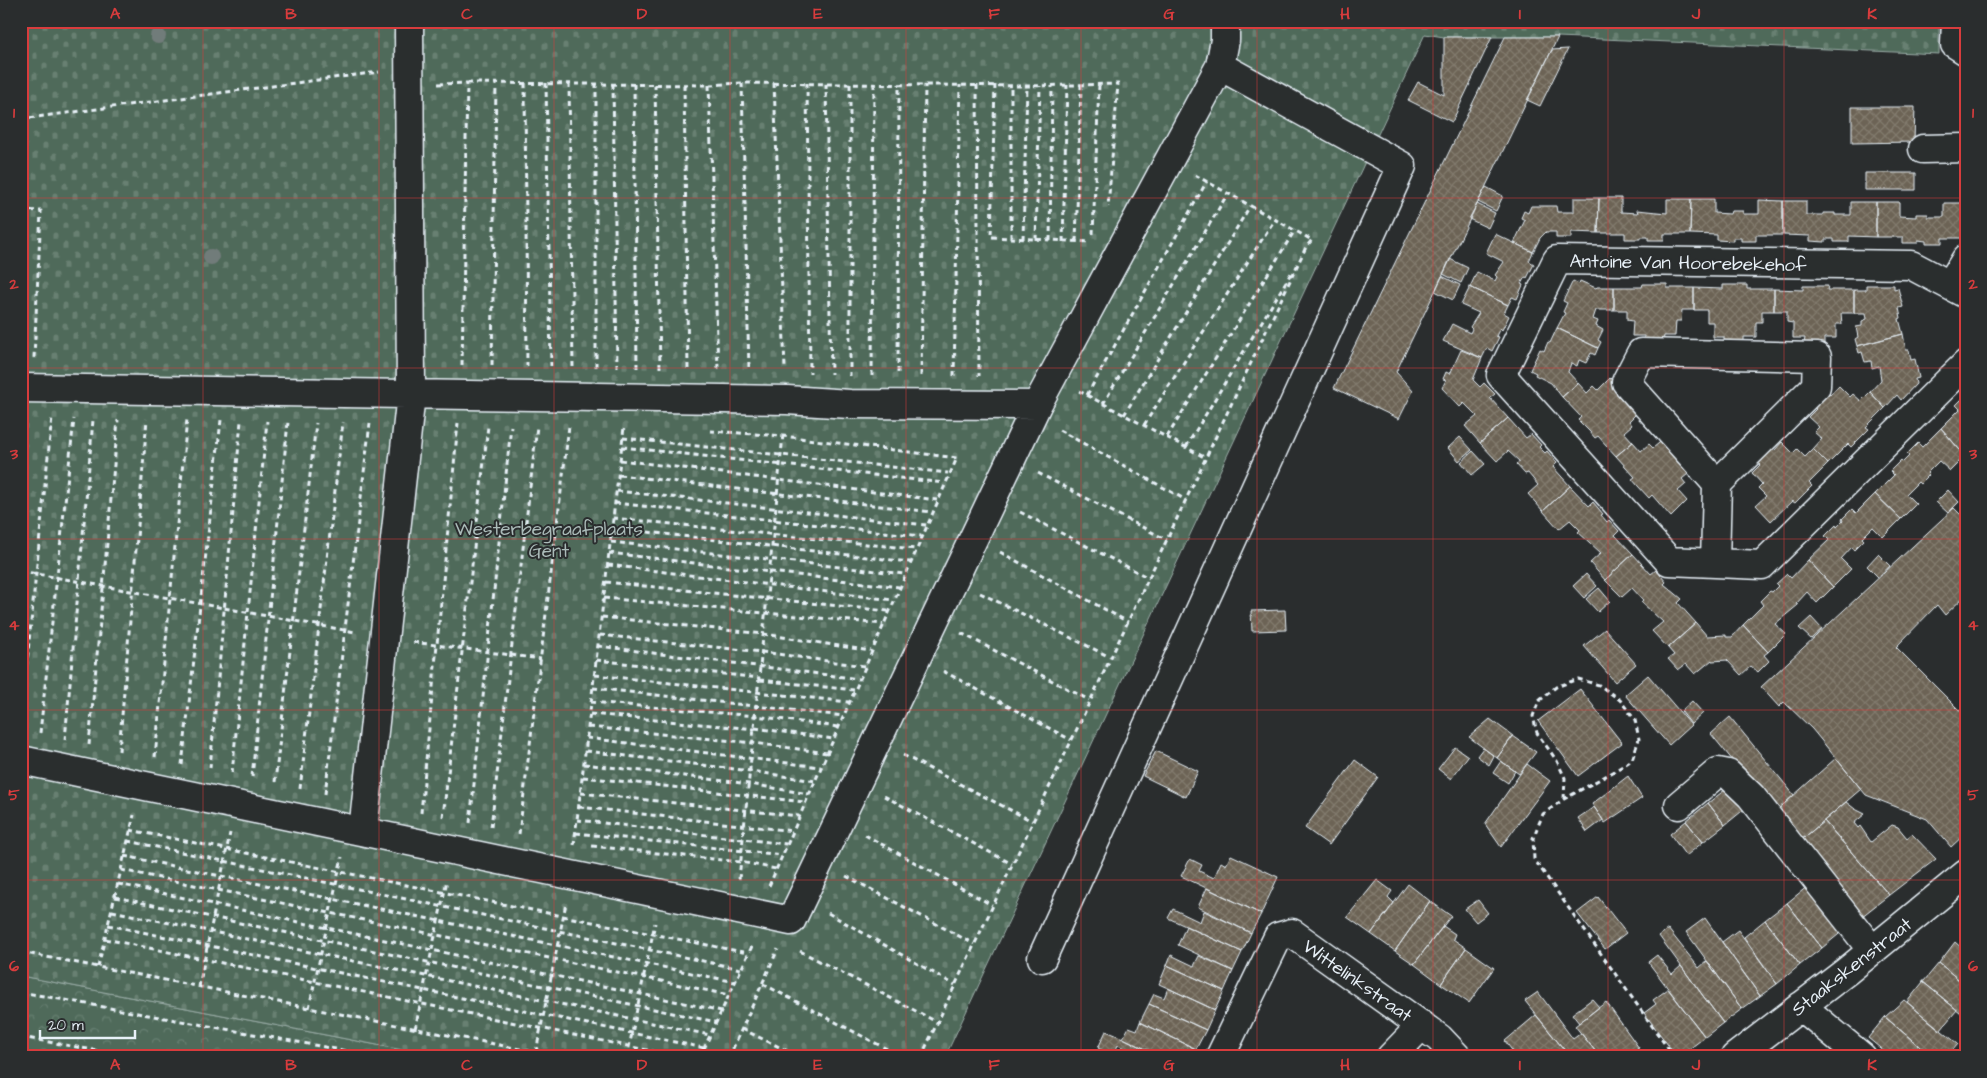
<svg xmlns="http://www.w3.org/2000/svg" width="1987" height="1078" viewBox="0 0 1987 1078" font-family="'Architects Daughter',sans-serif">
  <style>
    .forest { fill: url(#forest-crowns); stroke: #9caea9 }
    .cemetery { fill: url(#cemetery-stones); stroke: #9caea9 }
    .building { fill: url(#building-cross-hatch); stroke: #e8f1f8 }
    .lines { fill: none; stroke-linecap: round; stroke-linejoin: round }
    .minor-casing { stroke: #e8f1f8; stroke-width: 31 }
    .path { stroke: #e8f1f8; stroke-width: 3; stroke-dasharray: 5 4; stroke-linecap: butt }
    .minor { stroke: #2a2d2e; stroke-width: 28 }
    .tree { fill: #717b7a }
    .grid { fill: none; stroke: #d83c3d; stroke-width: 1; stroke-opacity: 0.55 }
    .labels { text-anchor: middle; stroke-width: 4; stroke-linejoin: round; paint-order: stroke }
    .street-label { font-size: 19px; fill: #e8f1f8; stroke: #2a2d2e }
    .park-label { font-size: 19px; fill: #abbbb9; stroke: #2a2d2e }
    .neatline { fill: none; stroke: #d83c3d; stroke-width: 2 }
    .grid-label { font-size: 16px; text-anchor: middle; font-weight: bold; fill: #d83c3d }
  </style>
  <defs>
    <pattern id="forest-crowns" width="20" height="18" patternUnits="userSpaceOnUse" patternTransform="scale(1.25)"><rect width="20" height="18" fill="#4f6a5a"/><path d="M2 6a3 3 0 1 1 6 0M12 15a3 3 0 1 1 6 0" fill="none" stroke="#688072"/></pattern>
    <pattern id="cemetery-stones" width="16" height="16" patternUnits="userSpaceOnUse" patternTransform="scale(1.25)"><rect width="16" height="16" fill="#4f6a5a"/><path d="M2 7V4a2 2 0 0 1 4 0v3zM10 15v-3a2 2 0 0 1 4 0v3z" fill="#688072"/></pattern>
    <pattern id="building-cross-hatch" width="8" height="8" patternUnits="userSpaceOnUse" patternTransform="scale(1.25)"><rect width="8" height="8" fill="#6c6354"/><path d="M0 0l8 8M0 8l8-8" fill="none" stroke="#817a6d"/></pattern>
  </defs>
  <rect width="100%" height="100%" fill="#2a2d2e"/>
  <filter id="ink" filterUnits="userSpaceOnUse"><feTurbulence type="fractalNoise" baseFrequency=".02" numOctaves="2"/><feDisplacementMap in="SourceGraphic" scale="10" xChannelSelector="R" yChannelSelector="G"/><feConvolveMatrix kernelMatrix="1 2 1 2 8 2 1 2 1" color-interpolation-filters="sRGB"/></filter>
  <g filter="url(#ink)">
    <path class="forest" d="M21,976L439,1057H21Z"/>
    <path class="cemetery" d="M21,21H1939V54L1558,37H1444L1425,34L945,1057H439L21,976Z"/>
    <path class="building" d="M1444,37H1492L1452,122L1408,100L1418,82L1444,95Z
      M1505,37H1558L1396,372L1413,391L1399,419L1334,388Z
      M1568,49L1540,106L1527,100L1552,50Z
      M1852,107H1915L1914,142L1852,143Z
      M1865,173H1916V190H1865Z
      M1486,187L1503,196L1496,211L1478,202Z
      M1574,198H1599L1598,233L1571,232V238H1556V232H1546L1540,238L1533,252L1514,243L1525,220L1521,218L1524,211L1528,213L1531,206H1556L1557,212H1574Z
      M1599,198H1621V212L1638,213L1637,210L1667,213V199H1691L1690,234H1664V240H1648V237H1640V239H1625V233H1598Z
      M1691,199H1714V213L1730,214L1731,211H1743V214H1759V200L1783,201V235H1756V241H1741V238H1733V241L1717,240V235L1690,234Z
      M1783,201H1806V215H1823V213H1835V215H1851V202H1876V237L1849,236V242H1834V239H1825V242L1810,241V236L1783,235Z
      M1876,202H1899V216L1916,217V214H1928V217H1944V203H1966V238H1942V243H1926V241L1918,240V243H1903V237H1876Z
      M1477,204L1495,213L1488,228L1469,219Z
      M1495,234L1533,252L1529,261L1534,264L1527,278L1525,277L1521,284L1523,285L1517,299L1512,297L1508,305L1470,287L1477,272L1495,281L1497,277L1495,275L1504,262L1486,253Z
      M1450,259L1468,268L1461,283L1443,274Z
      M1442,276L1460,285L1453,300L1435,291Z
      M1573,281L1579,284L1580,281L1596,288L1597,287H1614V310H1596L1593,319L1598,321L1596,326L1603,330L1598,340L1601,342L1598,348L1557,328L1565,313L1563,312L1567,303L1563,301Z
      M1643,284H1667V288H1694V310H1682L1681,321H1676L1675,336H1664L1663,342H1644V336H1632L1633,321L1627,320V310H1614V287H1642Z
      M1723,285H1747V289H1774V311H1762V322H1756V337H1744V343H1724V337H1713V322H1707V310H1694V288L1723,289Z
      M1866,285H1894V289L1898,288L1903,307L1899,308L1901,318L1899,319L1903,334L1857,346L1855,339L1858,337L1856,327L1862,326V321L1867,319L1866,313H1854V290H1866Z
      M1803,286H1828L1827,290H1854V313H1841L1842,324H1836V338H1824V344H1804L1805,338H1793V323L1787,322V311H1774V289L1803,290Z
      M1470,287L1508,305L1504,313L1509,316L1502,330L1500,328L1496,336L1499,337L1492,351L1487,348L1482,358L1443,341L1452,324L1470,333L1472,329L1470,327L1479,313L1461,305Z
      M1557,328L1598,348L1595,355L1591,353L1586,363L1579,360L1577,366L1571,363L1568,372L1578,383L1562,397L1551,383L1535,375L1536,373L1530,370L1540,349L1544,351L1548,342L1550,343Z
      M1903,334L1906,350H1909L1911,360L1915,359L1919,378L1915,379L1916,384L1901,400L1897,395L1885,408L1870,392L1881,380L1879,366L1872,368L1871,361L1865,362L1862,352L1859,353L1857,346Z
      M1461,350L1482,358L1473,380L1480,387L1484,383L1495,394L1490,398L1508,418L1480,443L1465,426L1477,416L1464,403L1460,407L1442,388L1446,380L1443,379L1446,372L1450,374Z
      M1610,378L1640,410L1629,421L1632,425L1624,432L1633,442L1616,456L1598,436L1595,438L1590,432L1578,420L1581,417L1562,397L1578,383L1587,393L1594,386L1598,390Z
      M1839,386L1850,397L1853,394L1861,401L1870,392L1885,408L1866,427L1869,429L1851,447L1848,444L1828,464L1813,449L1822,439L1814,432L1819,427L1808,417L1816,409L1812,404L1826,390L1830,394Z
      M1966,395V455L1965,456L1941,428L1960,409L1956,405Z
      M1508,418L1526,438L1531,434L1541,445L1539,447L1545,453L1547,451L1557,463L1553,467L1570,486L1543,511L1528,494L1538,485L1528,473L1525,474L1516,464L1520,462L1508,451L1497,461L1480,443Z
      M1941,428L1965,456L1950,471L1939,461L1927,473L1929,475L1920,484L1918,482L1906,494L1916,504L1901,519L1875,494L1894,475L1890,471L1901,460L1903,462L1909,456L1907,454L1918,443L1922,447Z
      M1460,437L1472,450L1459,461L1448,448Z
      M1665,438L1694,469L1682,479L1686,484L1678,491L1687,501L1671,517L1652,495L1649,498L1638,486L1632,479L1635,477L1616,456L1633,442L1641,451L1649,444L1653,448Z
      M1782,442L1793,453L1797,449L1805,457L1813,449L1828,464L1809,483L1812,486L1795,503L1792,501L1771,521L1756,505L1766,496L1758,488L1762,484L1752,473L1760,465L1755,460L1769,447L1774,451Z
      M1473,451L1485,464L1472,475L1461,462Z
      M1570,486L1589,506L1593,502L1603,514L1601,515L1607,522L1609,520L1619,531L1615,535L1633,554L1605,580L1590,563L1601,553L1578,532L1580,530L1570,520L1559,529L1543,511Z
      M1948,490L1959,502L1948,513L1936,502Z
      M1875,494L1901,519L1883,537L1873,527L1862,538L1864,540L1854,550L1852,547L1841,559L1851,569L1833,587L1808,560L1829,540L1825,536L1836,525L1837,527L1843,521L1842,519L1852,509L1856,513Z
      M1954,508L1966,520V595L1945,615L1937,605L1896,647L1966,717V833L1951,847L1927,819L1866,795L1812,729L1784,702L1779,707L1761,687Z
      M1633,554L1651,574L1656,570L1666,582L1664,584L1682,599L1678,603L1696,623L1668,648L1652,631L1663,622L1641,602L1643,600L1632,588L1622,597L1605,580Z
      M1878,554L1890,566L1878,577L1867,566Z
      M1808,560L1833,587L1817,603L1807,592L1796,604L1798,605L1775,624L1786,634L1768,652L1743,625L1763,605L1760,601L1770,591L1772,592L1778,586L1776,584L1787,574L1791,578Z
      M1586,574L1597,586L1584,598L1573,586Z
      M1599,588L1610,601L1598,612L1586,599Z
      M1285,610L1286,630L1252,631L1251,611Z
      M1811,617L1822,629L1811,639L1799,628Z
      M1696,623L1707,636L1726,635V637H1732L1743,625L1768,652L1764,655L1769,661L1758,672L1751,666L1741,675L1727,660L1712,661V660L1695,674L1686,664L1678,670L1668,659L1674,655L1668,648Z
      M1605,629L1636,664L1615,682L1584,646Z
      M1648,675L1691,725L1669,745L1625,695Z
      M1580,689L1622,743L1578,776L1538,721Z
      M1692,701L1703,713L1691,724L1681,711Z
      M1730,717L1794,795L1775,812L1711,734Z
      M1490,719L1513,736L1497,758L1469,737Z
      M1513,736L1536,752L1519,774L1497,758Z
      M1455,747L1468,756L1451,779L1438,769Z
      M1483,748L1494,756L1489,765L1477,756Z
      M1156,751L1198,771L1186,797L1143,776Z
      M1836,758L1861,789L1799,842L1775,812Z
      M1355,760L1378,777L1329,845L1305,828Z
      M1501,761L1515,771L1508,783L1493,773Z
      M1527,764L1550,781L1501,847L1485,824Z
      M1628,776L1642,798L1605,823L1592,804Z
      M1730,786L1747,807L1725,825L1708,803Z
      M1846,802L1855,809L1865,814L1854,823L1858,828L1860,826L1871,842L1892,825L1898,827L1907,838L1912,834L1936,859L1889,895L1824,821Z
      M1708,803L1725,825L1703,842L1686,821Z
      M1594,807L1603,820L1587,832L1578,818Z
      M1686,821L1703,842L1686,856L1670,834Z
      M1824,821L1889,895L1861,917L1799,842Z
      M1231,855L1278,877L1261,914L1181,876L1190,859L1202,865L1199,871L1214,878L1221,862L1226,865Z
      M1377,880L1392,891L1388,897L1394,903L1371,934L1347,917Z
      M1408,884L1430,901L1395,951L1371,934Z
      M1808,886L1844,930L1822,948L1787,903Z
      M1207,888L1261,914L1251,933L1198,907Z
      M1598,897L1626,933L1605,949L1577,913Z
      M1478,900L1488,913L1476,922L1465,909Z
      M1430,901L1451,916L1414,964L1395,951Z
      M1787,903L1822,948L1800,965L1765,920Z
      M1173,909L1200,922L1204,911L1251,933L1242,952L1168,918Z
      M1705,918L1760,996L1742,1009L1686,932Z
      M1765,920L1800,965L1777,984L1744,937Z
      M1186,926L1242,952L1233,971L1178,945Z
      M1443,926L1455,934L1453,939L1466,948L1441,984L1414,964Z
      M1668,929L1699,968L1707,961L1742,1009L1723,1023L1659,936Z
      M1738,930L1777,984L1760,996L1722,942Z
      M1955,942L1966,952V986L1939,963Z
      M1466,948L1494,968L1469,1003L1441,984Z
      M1171,955L1194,966L1199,956L1233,971L1224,991L1167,965Z
      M1657,955L1672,974L1681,966L1723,1023L1705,1037L1648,962Z
      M1939,963L1966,986V1017L1922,981H1924Z
      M1167,965L1224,991L1215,1010L1159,984Z
      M1923,982L1957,1010L1940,1030L1907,1002Z
      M1168,988L1215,1010L1206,1030L1149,1004L1154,994L1164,998Z
      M1668,989L1705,1037L1679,1057H1677L1644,1013L1656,1004L1653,1000Z
      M1538,992L1573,1039L1581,1033L1600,1057H1570L1525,1001Z
      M1592,999L1599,1007L1579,1023L1572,1014Z
      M1904,1000L1958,1044L1947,1057H1932L1885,1017Z
      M1606,1002L1639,1048L1637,1049L1640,1052L1633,1057H1600L1575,1026Z
      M1149,1004L1206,1030L1196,1049L1140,1022Z
      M1536,1015L1570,1057H1517L1505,1041Z
      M1885,1017L1891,1022L1932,1057H1891L1868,1038Z
      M1140,1022L1196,1049L1192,1057H1162L1123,1038L1129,1027L1137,1030Z
      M1106,1031L1123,1038L1162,1057H1135L1136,1054L1118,1045L1113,1056L1098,1048Z
      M1419,1050L1425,1057H1412Z"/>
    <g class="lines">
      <g class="minor-casing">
        <path id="minor" d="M1956,21L1955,44L1966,51
          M1923,149L1966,148
          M1950,285L1966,259
          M1966,294L1911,265L1557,260L1501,375L1669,561L1762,565L1966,364
          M21,388L787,400L850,404L1037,405
          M1715,563L1717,484L1816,386L1817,357L1641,353L1626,382L1717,484
          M21,760L791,921L1037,405L1220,66L1225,40V21
          M1679,805L1718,772L1728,774L1751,796L1872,950
          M363,831L411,394L409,21
          M1042,958L1402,166L1220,66
          M1801,1006L1862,1057
          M1220,1057L1278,937L1292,933L1439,1038L1457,1057
          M1391,1057L1422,1025
          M1735,1057L1847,971L1966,874"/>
      </g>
      <path class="path" d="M467,21V23L501,24L504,21
        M467,83L709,85L742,83L1027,86L1118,84L1108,207
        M525,83L527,366
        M546,83L551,366
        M569,83L573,368
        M742,83L749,370
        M774,83L785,369
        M807,83L810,373
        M438,84L467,83L462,365
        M613,84L617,367
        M634,84L637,368
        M655,84L660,368
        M826,84L831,374
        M850,84V376
        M684,85L688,369
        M709,85L718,369
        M977,85L979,376
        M995,85L991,237L1090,242
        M21,119L379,72
        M21,210L41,211L34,358
        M1093,234L1099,85
        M1011,238V85
        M1023,239L1027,86
        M1036,240L1040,86
        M1050,241L1052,86
        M1063,242L1067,85
        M1076,242L1081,86
        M492,365L496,83
        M596,367V84
        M898,373L899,84
        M872,376L874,84
        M921,376L925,85
        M954,376L960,85
        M1079,391L1206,458
        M1087,395L1207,181
        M1103,404L1228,193
        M1124,415L1250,206
        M1144,425L1275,219
        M1059,430L1186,500
        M710,431L783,436L957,458L769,886
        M1167,437L1295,230
        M623,438L948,473
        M622,447L944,483
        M1186,447L1293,270
        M620,460L937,500
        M1038,473L1167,540
        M619,475L932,512
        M617,491L926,525
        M615,503L921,536
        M1020,512L1149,578
        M613,518L915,549
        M612,528L910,562
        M611,542L904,574
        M1000,552L1128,622
        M609,553L899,587
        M608,565L893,600
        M21,571L355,632
        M606,582L888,611
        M980,593L1110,657
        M604,598L883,624
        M602,617L764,634L871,651
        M961,633L1089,700
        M600,635L762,652L864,666
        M413,642L541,659
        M598,646L859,679
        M596,660L760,678
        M943,671L1071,740
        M595,675L849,702
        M760,680L854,690
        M593,688L843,716
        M591,702L756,716L838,727
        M590,714L755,729
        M21,720L52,417
        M589,727L754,743L827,753
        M755,728L833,739
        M40,733L74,419
        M587,738L820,767
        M65,740L93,420
        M89,745L118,420
        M119,751L147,419
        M586,751L751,771L815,781
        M903,755L1032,821
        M155,757L187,419
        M584,764L750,784L809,794
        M182,765L221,420
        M210,768L241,421
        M232,773L267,421
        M252,777L288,422
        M583,777L805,802
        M275,782L316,423
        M300,789L343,422
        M581,793L799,816
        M325,794L370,423
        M884,796L1012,864
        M1564,799L1565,778L1557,761L1537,733L1533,716L1539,701L1556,687L1578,679L1599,685L1620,700L1635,720L1639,739L1632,760L1613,772L1564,799L1543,814L1533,838L1534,859L1674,1057
        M579,807L793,831
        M421,813L458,423
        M443,817L488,426
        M577,820L786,844
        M470,823L511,426
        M491,827L537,426
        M130,830L748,953
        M576,833L782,855
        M519,834L569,426
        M865,835L992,905
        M128,841L741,969
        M574,845L624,427
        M592,846L741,862L776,869
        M124,856L735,982
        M121,870L729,995
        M846,876L974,944
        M739,879L783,435
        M118,884L722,1011
        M115,897L716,1022
        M112,911L710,1035
        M828,913L955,985
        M108,925L704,1048
        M105,939L681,1057
        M800,951L937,1022
        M21,952L561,1057
        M98,967L134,815
        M763,984L902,1057
        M199,987L230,833
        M21,992L380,1057
        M309,1008L342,857
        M415,1029L447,880
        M742,1029L800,1057
        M21,1037L132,1057
        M536,1052L566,903
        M627,1057L655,923
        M700,1057L753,944
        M729,1057L778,949
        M921,1057L1306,247L1312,240L1195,175"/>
      <use href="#minor" class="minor"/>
    </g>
    <g class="tree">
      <circle cx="158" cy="36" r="8"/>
      <circle cx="211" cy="257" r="8"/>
    </g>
  </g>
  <path class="grid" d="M203,21V1057M379,21V1057M554,21V1057M730,21V1057M906,21V1057M1081,21V1057M1257,21V1057M1433,21V1057M1608,21V1057M1784,21V1057M21,198H1966M21,368H1966M21,539H1966M21,710H1966M21,880H1966"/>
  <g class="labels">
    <g class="street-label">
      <text transform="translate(1688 262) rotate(1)" y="7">Antoine Van Hoorebekehof</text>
      <text transform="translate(1851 966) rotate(-38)" y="7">Staakskenstraat</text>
      <text transform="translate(1358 980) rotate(35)" y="7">Wittelinkstraat</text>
    </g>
    <g class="park-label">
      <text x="549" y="535">Westerbegraafplaats<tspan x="549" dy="22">Gent</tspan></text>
    </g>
  </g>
  <rect width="1987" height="1078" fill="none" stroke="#2a2d2e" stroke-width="55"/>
  <path d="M40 1030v8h95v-8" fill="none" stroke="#e8f1f8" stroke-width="2.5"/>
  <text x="48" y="1030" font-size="15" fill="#e8f1f8" stroke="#2a2d2e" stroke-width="4" paint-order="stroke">20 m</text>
  <rect x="28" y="28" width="1932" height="1022" class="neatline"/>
  <g class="grid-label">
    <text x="115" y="19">A</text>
    <text x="291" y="19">B</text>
    <text x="467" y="19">C</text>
    <text x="642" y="19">D</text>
    <text x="818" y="19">E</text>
    <text x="994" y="19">F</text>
    <text x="1169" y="19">G</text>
    <text x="1345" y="19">H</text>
    <text x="1520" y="19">I</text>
    <text x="1696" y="19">J</text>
    <text x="1872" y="19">K</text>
    <text x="14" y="118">1</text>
    <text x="1973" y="118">1</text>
    <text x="14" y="289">2</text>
    <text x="1973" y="289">2</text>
    <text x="14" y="459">3</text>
    <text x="1973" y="459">3</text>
    <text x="14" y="630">4</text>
    <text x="1973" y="630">4</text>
    <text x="14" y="800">5</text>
    <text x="1973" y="800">5</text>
    <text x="14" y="971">6</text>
    <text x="1973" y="971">6</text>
    <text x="115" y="1070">A</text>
    <text x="291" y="1070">B</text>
    <text x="467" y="1070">C</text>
    <text x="642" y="1070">D</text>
    <text x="818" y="1070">E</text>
    <text x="994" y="1070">F</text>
    <text x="1169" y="1070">G</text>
    <text x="1345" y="1070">H</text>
    <text x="1520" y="1070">I</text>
    <text x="1696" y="1070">J</text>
    <text x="1872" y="1070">K</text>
  </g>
</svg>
